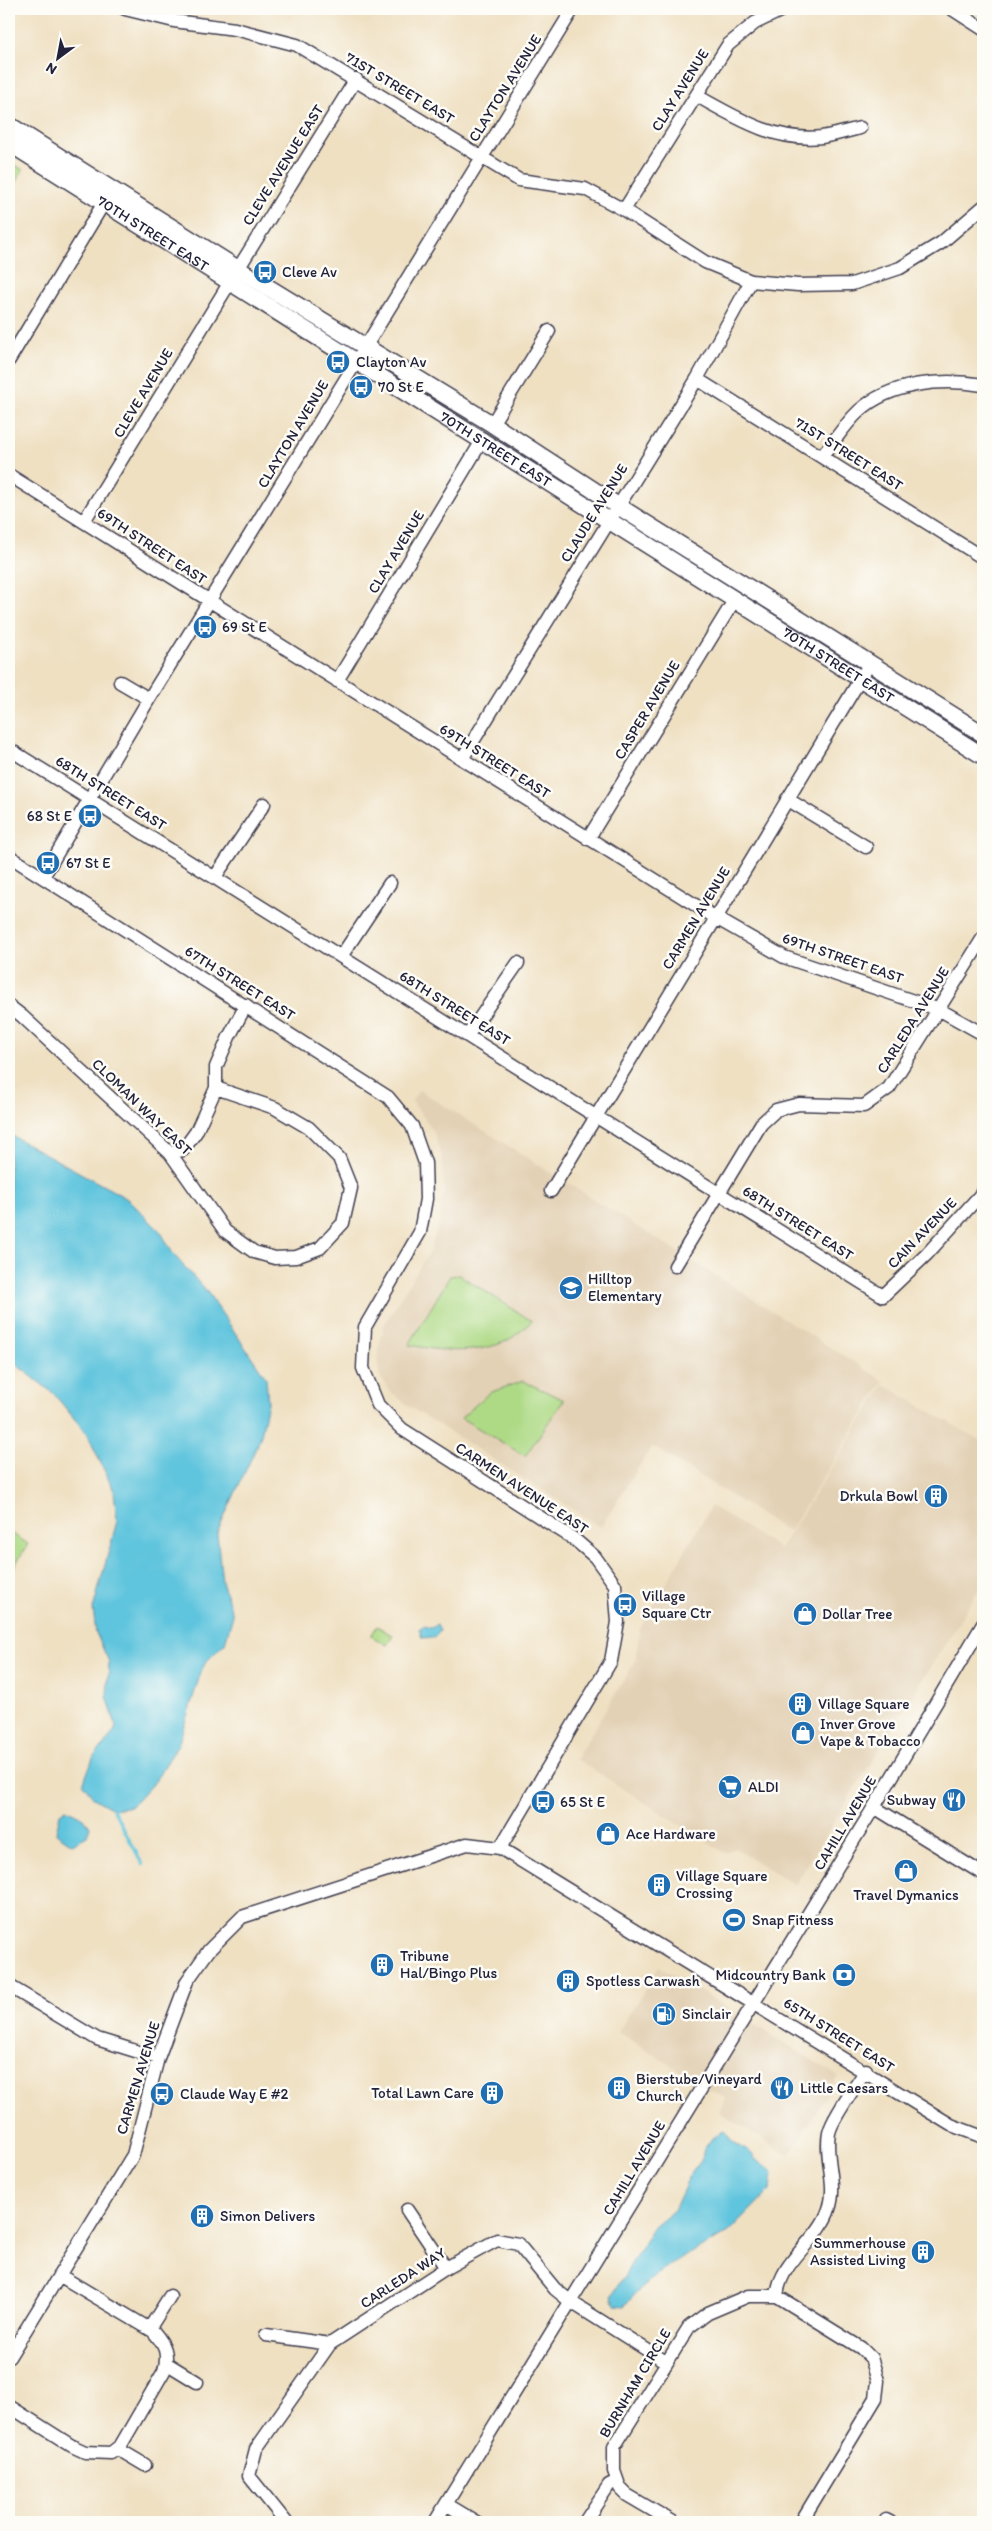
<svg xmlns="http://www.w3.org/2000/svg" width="992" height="2531" viewBox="0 0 992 2531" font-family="Itim,sans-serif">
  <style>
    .built { fill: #e3d1b5 }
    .green { fill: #aeda86; stroke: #687e60 }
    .water { fill: #5fc4dd; stroke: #40738c }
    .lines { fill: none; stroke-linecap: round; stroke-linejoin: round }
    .stream { stroke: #5fc4dd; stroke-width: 3 }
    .minor-casing { stroke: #413e4f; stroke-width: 15 }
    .major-casing { stroke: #413e4f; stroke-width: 19 }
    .minor { stroke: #fff; stroke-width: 12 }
    .major { stroke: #fff; stroke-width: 16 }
    .labels { text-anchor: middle; stroke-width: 5; stroke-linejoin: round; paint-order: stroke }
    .street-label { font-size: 15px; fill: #22223b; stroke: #fdfcf7 }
    .poi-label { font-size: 15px; fill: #22223b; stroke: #fdfcf7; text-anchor: start }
  </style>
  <rect width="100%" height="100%" fill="#fdfcf7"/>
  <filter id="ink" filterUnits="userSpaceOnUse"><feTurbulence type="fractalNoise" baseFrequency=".02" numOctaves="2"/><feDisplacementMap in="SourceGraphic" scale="10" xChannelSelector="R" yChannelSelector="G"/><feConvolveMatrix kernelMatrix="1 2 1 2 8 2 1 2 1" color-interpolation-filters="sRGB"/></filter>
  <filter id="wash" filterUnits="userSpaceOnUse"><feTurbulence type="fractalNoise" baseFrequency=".0096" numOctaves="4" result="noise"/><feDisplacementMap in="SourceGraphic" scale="20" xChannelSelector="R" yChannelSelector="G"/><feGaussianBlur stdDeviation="1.12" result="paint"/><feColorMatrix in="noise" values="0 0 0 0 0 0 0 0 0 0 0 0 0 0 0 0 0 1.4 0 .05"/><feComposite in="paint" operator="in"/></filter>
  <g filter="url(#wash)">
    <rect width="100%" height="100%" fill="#efe0c2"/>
    <path class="built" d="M419,1090L884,1381L789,1532L652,1446L601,1527L410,1407L389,1390L379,1375L378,1353L384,1325L430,1250L440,1221L444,1190L442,1159L434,1132L412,1101Z
      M884,1385L983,1442V1583L795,1885L735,1848L725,1853L576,1759L635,1662L640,1629L711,1506L780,1549Z
      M659,1966L838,2076L789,2156L719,2112L726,2099L618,2032Z"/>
    <path class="green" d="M9,161L23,170L9,193Z
      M459,1275L532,1321C524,1328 514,1338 504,1342C474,1355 440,1351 409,1345L450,1276Z
      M523,1381L564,1400L525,1456L461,1418L489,1393Z
      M9,1532L28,1544L9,1575Z
      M377,1626L393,1636L387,1645L371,1636Z"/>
    <path class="water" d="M9,1134L128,1199L161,1232L173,1254L208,1293L266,1378L268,1403L260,1439L217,1533L222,1582L233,1615L225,1643L205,1663L201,1672L178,1745L155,1781L132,1806L113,1809L95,1799L83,1784L93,1758L114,1732L116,1726L107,1696L109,1662L96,1633L93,1609L117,1521L114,1491L87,1434L53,1393L9,1359Z
      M437,1625L440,1631L435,1637L422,1638L419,1629L423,1626L431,1628Z
      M66,1809L84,1818L90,1827L87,1836L72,1844L56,1833L60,1813Z
      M724,2131L732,2141L751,2153L756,2160L768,2167L773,2174L771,2189L729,2232L675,2262L648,2281L624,2306L615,2305L612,2296L654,2226L674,2210L692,2171L701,2161L704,2149L713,2137Z"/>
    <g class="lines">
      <path class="stream" d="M113,1809L143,1865"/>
    </g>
  </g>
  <g filter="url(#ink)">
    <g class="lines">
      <g class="minor-casing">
        <path id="minor" d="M125,9L174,21L235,29L297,45L519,180L585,189L624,210L705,262L751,281L798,285L852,284L900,268L941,243L983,207
          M952,9L983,29
          M697,96C737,118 774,142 822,137C835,135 848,131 860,128
          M624,210L728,45L755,23L784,9
          M238,269L356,79
          M9,360L108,196
          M697,379L983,558
          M492,424L549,331
          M822,456C834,442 845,424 859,411C891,382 943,378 983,385
          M9,475L716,918L784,957L940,1010L983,1034
          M84,521L230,282
          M337,681L483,439
          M120,682L149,699
          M9,749L883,1296L927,1254L983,1192
          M462,759L697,379L751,281
          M787,799L866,847
          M588,839L735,599
          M9,856L388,1097L412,1126L425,1163L426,1199L420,1232L365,1327L363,1368L378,1405L402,1429L574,1539L595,1557L615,1585L618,1622L611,1661L500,1848
          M43,877L149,699L573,9
          M215,877L264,804
          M342,955L390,883
          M9,1006L22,1016L170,1153L225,1231L254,1252L275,1258L296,1257L320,1248L343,1223L351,1188L339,1158L309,1128L275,1108L216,1088
          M468,1035L518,963
          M170,1153L183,1150L196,1132L216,1088V1067L229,1037L246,1005
          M551,1191L870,663
          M675,1266L761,1124L776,1110L799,1104L864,1106L889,1088L983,938
          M874,1807L983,1874
          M9,1986L97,2039L158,2058
          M407,2210L446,2268
          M777,2296C780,2260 819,2241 829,2209C838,2184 824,2158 829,2133C832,2118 857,2085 866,2070
          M149,2329L170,2296
          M266,2335L330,2344
          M9,2357L133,2155L158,2058L187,1981L209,1950L242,1917L467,1844L500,1848L951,2125L983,2137
          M166,2363L197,2382
          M9,2406L72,2446L85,2452L111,2453L121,2445L164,2371C169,2353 165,2345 153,2331L59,2275
          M118,2449L145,2465
          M446,2504L476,2522
          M586,2520L609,2485L617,2481
          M886,2520L890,2522
          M286,2522L249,2476L256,2449L330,2344L446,2268L497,2240L518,2244L555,2289L571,2302L666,2362
          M435,2522L874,1807L983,1624
          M673,2522L627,2495L620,2488L614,2471V2447L689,2327L708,2313L748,2296H777L861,2348L871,2358L875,2370L878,2381L876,2398L801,2522"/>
      </g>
      <g class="major-casing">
        <g id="major">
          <path d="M9,125L238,269L492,424L618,506L983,734"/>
          <path id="s1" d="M9,143L983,756"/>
        </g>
      </g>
      <use href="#minor" class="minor"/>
      <use href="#major" class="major"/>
    </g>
  </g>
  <defs>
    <g id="bus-disc" transform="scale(1.25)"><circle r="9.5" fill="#1f6fb2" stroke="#fdfcf7"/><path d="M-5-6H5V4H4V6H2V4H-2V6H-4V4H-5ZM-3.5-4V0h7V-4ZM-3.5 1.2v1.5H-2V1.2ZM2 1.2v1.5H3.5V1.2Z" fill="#fff"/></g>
    <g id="school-disc" transform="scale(1.25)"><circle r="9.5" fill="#1f6fb2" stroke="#fdfcf7"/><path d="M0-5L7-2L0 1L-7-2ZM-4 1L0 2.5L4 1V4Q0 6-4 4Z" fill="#fff"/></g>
    <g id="building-disc" transform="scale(1.25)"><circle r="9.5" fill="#1f6fb2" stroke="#fdfcf7"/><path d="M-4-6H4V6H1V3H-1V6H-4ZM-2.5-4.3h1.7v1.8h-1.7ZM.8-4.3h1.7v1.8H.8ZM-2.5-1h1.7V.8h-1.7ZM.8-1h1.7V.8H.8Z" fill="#fff"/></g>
    <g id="shop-disc" transform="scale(1.25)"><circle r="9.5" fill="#1f6fb2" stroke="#fdfcf7"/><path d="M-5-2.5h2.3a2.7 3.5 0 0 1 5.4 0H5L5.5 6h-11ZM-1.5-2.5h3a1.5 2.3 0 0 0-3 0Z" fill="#fff"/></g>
    <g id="supermarket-disc" transform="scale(1.25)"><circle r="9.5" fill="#1f6fb2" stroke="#fdfcf7"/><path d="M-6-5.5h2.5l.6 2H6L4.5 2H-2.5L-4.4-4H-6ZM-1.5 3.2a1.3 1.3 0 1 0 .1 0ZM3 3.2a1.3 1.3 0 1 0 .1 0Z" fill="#fff"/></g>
    <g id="restaurant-disc" transform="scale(1.25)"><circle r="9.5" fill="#1f6fb2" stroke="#fdfcf7"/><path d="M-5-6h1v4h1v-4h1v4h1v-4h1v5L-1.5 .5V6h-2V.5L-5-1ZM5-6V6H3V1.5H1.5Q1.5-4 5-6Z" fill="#fff"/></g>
    <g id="stadium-disc" transform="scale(1.25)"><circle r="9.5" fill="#1f6fb2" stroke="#fdfcf7"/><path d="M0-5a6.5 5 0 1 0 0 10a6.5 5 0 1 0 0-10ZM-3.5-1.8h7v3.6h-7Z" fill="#fff"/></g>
    <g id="bank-disc" transform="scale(1.25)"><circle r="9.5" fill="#1f6fb2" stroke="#fdfcf7"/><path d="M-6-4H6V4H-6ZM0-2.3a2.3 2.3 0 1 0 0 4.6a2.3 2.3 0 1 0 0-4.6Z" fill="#fff"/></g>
    <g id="fuel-disc" transform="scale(1.25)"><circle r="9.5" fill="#1f6fb2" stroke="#fdfcf7"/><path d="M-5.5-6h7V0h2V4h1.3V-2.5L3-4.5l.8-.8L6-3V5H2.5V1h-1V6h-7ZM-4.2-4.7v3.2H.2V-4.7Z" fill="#fff"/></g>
  </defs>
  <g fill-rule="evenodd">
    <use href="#bus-disc" x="265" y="272"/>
    <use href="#bus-disc" x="338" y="362"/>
    <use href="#bus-disc" x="361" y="387"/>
    <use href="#bus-disc" x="205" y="627"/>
    <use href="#bus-disc" x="90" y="816"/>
    <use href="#bus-disc" x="48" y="863"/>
    <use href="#school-disc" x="571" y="1288"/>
    <use href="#building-disc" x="936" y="1496"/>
    <use href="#bus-disc" x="625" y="1605"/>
    <use href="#shop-disc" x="805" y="1614"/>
    <use href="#building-disc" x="800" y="1704"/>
    <use href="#shop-disc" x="803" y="1733"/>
    <use href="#supermarket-disc" x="730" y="1787"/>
    <use href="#restaurant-disc" x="954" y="1800"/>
    <use href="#bus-disc" x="543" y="1802"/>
    <use href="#shop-disc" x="608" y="1834"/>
    <use href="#shop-disc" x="906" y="1871"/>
    <use href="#building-disc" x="659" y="1885"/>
    <use href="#stadium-disc" x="734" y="1920"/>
    <use href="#building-disc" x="382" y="1965"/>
    <use href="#bank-disc" x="844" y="1975"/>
    <use href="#building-disc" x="568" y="1981"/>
    <use href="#fuel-disc" x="664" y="2014"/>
    <use href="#building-disc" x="619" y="2088"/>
    <use href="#restaurant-disc" x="782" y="2088"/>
    <use href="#building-disc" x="492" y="2093"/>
    <use href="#bus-disc" x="162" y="2094"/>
    <use href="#building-disc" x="202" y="2216"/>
    <use href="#building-disc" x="923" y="2252"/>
  </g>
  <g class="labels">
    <g class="street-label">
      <text transform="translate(400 88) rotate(31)" y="5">71ST STREET EAST</text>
      <text transform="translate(505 88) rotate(-58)" y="5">CLAYTON AVENUE</text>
      <text transform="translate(680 90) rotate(-58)" y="5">CLAY AVENUE</text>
      <text transform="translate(283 165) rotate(-58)" y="5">CLEVE AVENUE EAST</text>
      <text dy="5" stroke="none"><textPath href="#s1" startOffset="170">70TH STREET EAST</textPath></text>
      <text transform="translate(143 393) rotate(-59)" y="5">CLEVE AVENUE</text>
      <text transform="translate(293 434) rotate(-59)" y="5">CLAYTON AVENUE</text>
      <text dy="5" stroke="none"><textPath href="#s1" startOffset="575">70TH STREET EAST</textPath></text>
      <text transform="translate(849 454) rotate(32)" y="5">71ST STREET EAST</text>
      <text transform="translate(594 513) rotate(-58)" y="5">CLAUDE AVENUE</text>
      <text transform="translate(152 546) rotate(33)" y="5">69TH STREET EAST</text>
      <text transform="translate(396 552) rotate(-59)" y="5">CLAY AVENUE</text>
      <text dy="5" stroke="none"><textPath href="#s1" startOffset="980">70TH STREET EAST</textPath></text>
      <text transform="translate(647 710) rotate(-59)" y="5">CASPER AVENUE</text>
      <text transform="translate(495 761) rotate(32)" y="5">69TH STREET EAST</text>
      <text transform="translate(111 793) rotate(32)" y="5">68TH STREET EAST</text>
      <text transform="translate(696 918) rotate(-59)" y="5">CARMEN AVENUE</text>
      <text transform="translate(843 958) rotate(19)" y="5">69TH STREET EAST</text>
      <text transform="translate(240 983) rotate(32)" y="5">67TH STREET EAST</text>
      <text transform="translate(455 1008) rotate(32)" y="5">68TH STREET EAST</text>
      <text transform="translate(913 1020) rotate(-58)" y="5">CARLEDA AVENUE</text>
      <text transform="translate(142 1107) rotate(44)" y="5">CLOMAN WAY EAST</text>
      <text transform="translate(798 1223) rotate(32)" y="5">68TH STREET EAST</text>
      <text transform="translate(922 1233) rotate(-46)" y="5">CAIN AVENUE</text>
      <text transform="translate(522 1488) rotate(33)" y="5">CARMEN AVENUE EAST</text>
      <text transform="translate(845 1823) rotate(-59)" y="5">CAHILL AVENUE</text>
      <text transform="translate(839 2035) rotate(32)" y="5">65TH STREET EAST</text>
      <text transform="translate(138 2078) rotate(-73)" y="5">CARMEN AVENUE</text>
      <text transform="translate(634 2168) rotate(-59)" y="5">CAHILL AVENUE</text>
      <text transform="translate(403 2278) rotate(-33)" y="5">CARLEDA WAY</text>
      <text transform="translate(635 2383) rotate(-59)" y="5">BURNHAM CIRCLE</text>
    </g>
    <g class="poi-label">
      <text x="282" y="277">Cleve Av</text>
      <text x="356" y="367">Clayton Av</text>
      <text x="378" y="392">70 St E</text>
      <text x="222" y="632">69 St E</text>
      <text x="72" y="821" text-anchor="end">68 St E</text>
      <text x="66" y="868">67 St E</text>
      <text x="588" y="1284">Hilltop<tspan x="588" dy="17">Elementary</tspan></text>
      <text x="918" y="1501" text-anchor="end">Drkula Bowl</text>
      <text x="642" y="1601">Village<tspan x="642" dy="17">Square Ctr</tspan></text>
      <text x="822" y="1619">Dollar Tree</text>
      <text x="818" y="1709">Village Square</text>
      <text x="820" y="1729">Inver Grove<tspan x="820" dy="17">Vape &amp; Tobacco</tspan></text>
      <text x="748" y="1792">ALDI</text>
      <text x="936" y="1805" text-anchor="end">Subway</text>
      <text x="560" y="1807">65 St E</text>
      <text x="626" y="1839">Ace Hardware</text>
      <text x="676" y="1881">Village Square<tspan x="676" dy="17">Crossing</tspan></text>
      <text x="906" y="1900" text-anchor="middle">Travel Dymanics</text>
      <text x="752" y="1925">Snap Fitness</text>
      <text x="400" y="1961">Tribune<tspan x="400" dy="17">Hal/Bingo Plus</tspan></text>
      <text x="826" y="1980" text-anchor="end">Midcountry Bank</text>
      <text x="586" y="1986">Spotless Carwash</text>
      <text x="682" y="2019">Sinclair</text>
      <text x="636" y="2084">Bierstube/Vineyard<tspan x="636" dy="17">Church</tspan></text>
      <text x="800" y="2093">Little Caesars</text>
      <text x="474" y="2098" text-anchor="end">Total Lawn Care</text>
      <text x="180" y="2099">Claude Way E #2</text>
      <text x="220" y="2221">Simon Delivers</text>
      <text x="906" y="2248" text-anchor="end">Summerhouse<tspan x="906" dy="17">Assisted Living</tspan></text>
    </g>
  </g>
  <rect width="992" height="2531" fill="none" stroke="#fdfcf7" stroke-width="30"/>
  <g transform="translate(58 58) rotate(212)" stroke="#fdfcf7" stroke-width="4" paint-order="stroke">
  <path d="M0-4L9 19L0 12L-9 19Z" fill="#22223b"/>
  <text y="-8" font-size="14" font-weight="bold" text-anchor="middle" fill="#22223b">N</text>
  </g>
</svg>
